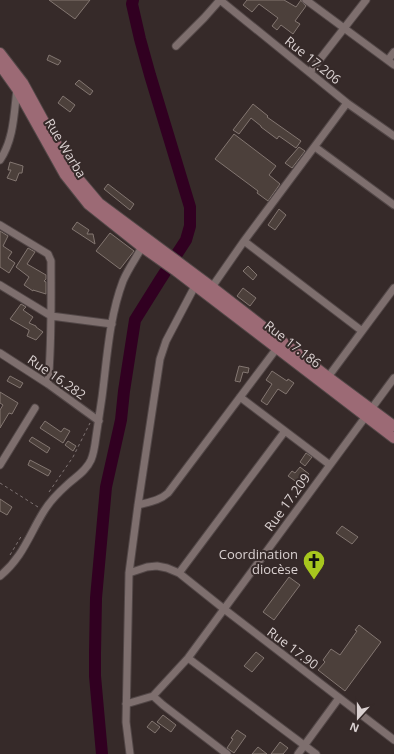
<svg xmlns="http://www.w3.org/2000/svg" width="394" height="754" viewBox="0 0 394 754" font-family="'Open Sans',sans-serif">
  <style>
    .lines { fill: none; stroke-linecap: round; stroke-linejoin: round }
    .river { stroke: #310021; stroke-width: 12 }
    .building { fill: #4c403b; stroke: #837671 }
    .street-casing { stroke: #524747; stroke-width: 9 }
    .secondary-casing { stroke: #524747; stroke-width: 12 }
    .path { stroke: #7e7373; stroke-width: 1; stroke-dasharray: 3 3; stroke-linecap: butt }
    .street { stroke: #7e6f6e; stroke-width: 7 }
    .secondary { stroke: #9c6a75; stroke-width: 10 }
    .labels { text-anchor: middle; stroke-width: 4; stroke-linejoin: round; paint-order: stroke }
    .street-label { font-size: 13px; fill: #dad1d1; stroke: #362a29 }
    .poi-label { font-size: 13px; fill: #dad1d1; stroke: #362a29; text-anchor: end }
  </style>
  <rect width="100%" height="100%" fill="#362a29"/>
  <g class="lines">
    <path class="river" d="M102,754L95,676V653L96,598L106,487L121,420L124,391L135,320L160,280L186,240L190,226V207L150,75L140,39L132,4L133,0"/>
  </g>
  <path class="building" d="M49,0H90L75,19Z
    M247,0H284L296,7L301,0L302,2L306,6L295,21L300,24L293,34L281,25L277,30L272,26L278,18L259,4L252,12L243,5Z
    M49,55L61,61L58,65L47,60Z
    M79,80L93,91L90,95L75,84Z
    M63,96L75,105L70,112L58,103Z
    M253,104L268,116L267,117L301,141L296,148L279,136L277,139L261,127V126L251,118L239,134L233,130Z
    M234,134L276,166L269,175L280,184L268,201L257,193L258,191L215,159Z
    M299,147L305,151L292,168L285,163Z
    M10,162L23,166L22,173H19L16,181L7,178L11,170H8Z
    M108,184L134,204L130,210L104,189Z
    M279,209L286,215L275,230L268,225Z
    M77,222L89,230L87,234H93L95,244L72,229Z
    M0,231L8,236L3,246L12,252L8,258L15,263L9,273L0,267Z
    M110,233L134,251L120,269L96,251Z
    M28,248L35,252L27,264L46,275V279L44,281L46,282V294L33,290V291L24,285L29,277L16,267Z
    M248,266L257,275L253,280L243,271Z
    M243,288L256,298L250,306L237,296Z
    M21,304L26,307L23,310L33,317L29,323L36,326V327L43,332L36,340L27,336L29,331V330L10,319Z
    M239,366L249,368L248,373L243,372L240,382L235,381Z
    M272,371L287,381L288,379L294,383L286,394L278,389L267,405L261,401L272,384L266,380Z
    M10,376L23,383L20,388L7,381Z
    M0,392L18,403L12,414L9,413L0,428V410L3,405L0,403Z
    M45,421L61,432L64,428L70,431L63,443L40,428Z
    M32,437L50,448L47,453L29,441Z
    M68,441L76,446L73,451L65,445Z
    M306,453L312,457L305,466L300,462Z
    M30,460L51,471L48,476L28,465Z
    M300,467L309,474L301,485L288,476L292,471L295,473Z
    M0,499L12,507L7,515L0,511Z
    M342,526L358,537L352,544L336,533Z
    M289,577L300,585L274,620L263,612Z
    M359,625L381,642L345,691L318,670L325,662L323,660L331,649L340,655L357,631L355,630Z
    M256,652L264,658L252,672L244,666Z
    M163,715L176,725L171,732L157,722Z
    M152,721L160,727L155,733L147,727Z
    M237,730L246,736L234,753L227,748L233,739L231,738Z
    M280,742L288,748L283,754H271Z
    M258,747L267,754H252Z"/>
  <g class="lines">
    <g class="street-casing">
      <path id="street" d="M220,0L347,103L394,136
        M306,0L394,65
        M176,46L204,18L220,0
        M388,60L394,52
        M310,72L366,0
        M315,147L394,205
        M0,160C14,139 14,113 17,89
        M0,225L48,254L51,261C51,302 52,343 48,384
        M244,241L362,331
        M0,285L51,316L112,324
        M212,287L244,241L347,103
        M0,353L48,384L99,421
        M328,377L394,288
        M240,397L330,465
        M0,465L35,408
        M138,505C149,502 159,501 168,493L277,348
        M129,573L147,567L157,566L167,568L179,573L224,609L394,740
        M179,573L285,431
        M0,576C23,557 29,535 44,511C50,501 59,492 68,484C77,476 86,471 91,460C94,453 95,445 96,437C98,424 100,411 102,397C107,359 109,318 123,281C128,269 136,258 142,247
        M188,658L316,754
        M153,696L163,705L227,754
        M126,704L153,696L188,658L394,378
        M130,754L126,722L129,573L138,505L160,359L166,341L195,286
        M298,754L339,698"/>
    </g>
    <g class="secondary-casing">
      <path id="secondary" d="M0,53L23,83L47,127L72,171L99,203L212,287L328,377L394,426
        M0,65L17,89L65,175L88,204L142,247L176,271L394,438"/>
    </g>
    <path class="path" d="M0,483L38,507
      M49,492L73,457L90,423
      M10,555L22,535"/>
    <use href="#street" class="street"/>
    <use href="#secondary" class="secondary"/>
  </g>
  <defs>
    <g id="church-pin" transform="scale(1.15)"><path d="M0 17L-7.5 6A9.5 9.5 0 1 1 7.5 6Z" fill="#a7c71e" stroke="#362a29"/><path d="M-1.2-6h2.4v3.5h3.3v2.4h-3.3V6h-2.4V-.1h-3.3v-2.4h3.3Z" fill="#111"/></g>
  </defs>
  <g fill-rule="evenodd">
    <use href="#church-pin" x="314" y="561"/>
  </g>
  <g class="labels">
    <g class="street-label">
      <text transform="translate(313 60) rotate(39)" y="5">Rue 17.206</text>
      <text transform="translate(66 148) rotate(59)" y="5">Rue Warba</text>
      <text transform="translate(293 344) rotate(38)" y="5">Rue 17.186</text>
      <text transform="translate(57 377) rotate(35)" y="5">Rue 16.282</text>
      <text transform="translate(287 502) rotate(-54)" y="5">Rue 17.209</text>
      <text transform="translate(293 648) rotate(37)" y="5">Rue 17.90</text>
    </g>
    <g class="poi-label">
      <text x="298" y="559">Coordination<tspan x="298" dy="15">diocèse</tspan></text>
    </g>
  </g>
  <g transform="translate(358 718) rotate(201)" stroke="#362a29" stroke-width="3" paint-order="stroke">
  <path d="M0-3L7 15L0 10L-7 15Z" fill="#dad1d1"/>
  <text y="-6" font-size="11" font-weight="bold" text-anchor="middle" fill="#dad1d1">N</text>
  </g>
</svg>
